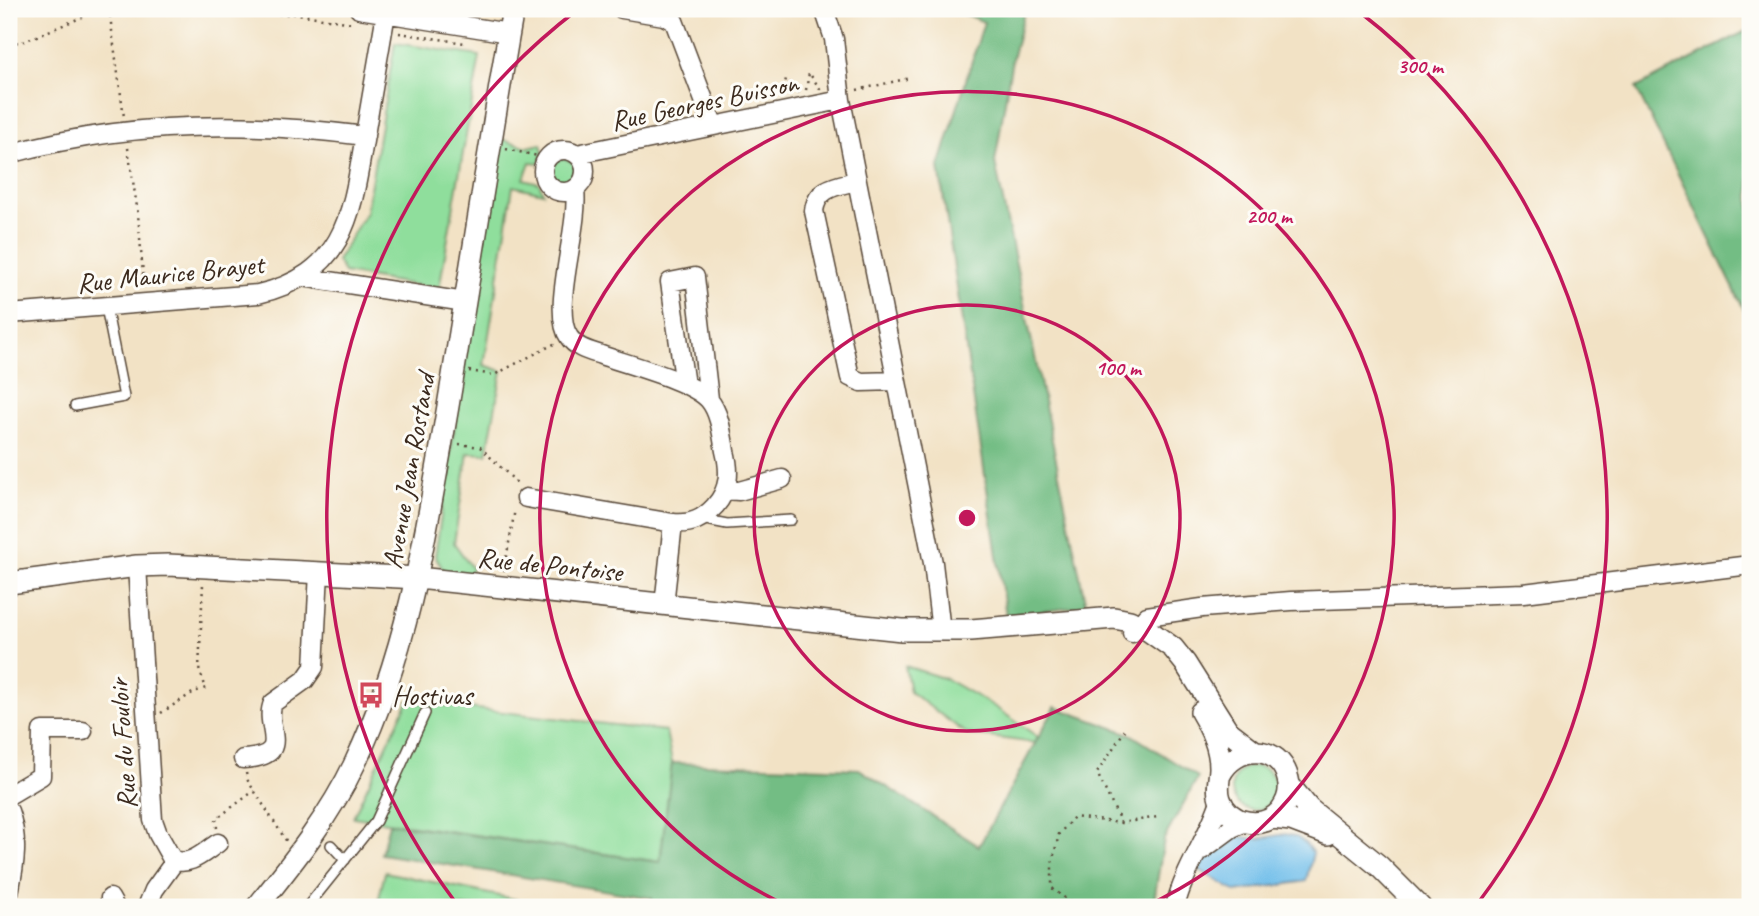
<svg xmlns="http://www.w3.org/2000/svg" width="1759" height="916" viewBox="0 0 1759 916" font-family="Caveat,sans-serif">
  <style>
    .green { fill: #8fde9c; stroke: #65845d; stroke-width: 2 }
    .forest { fill: #73bd84; stroke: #577451; stroke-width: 2 }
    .water { fill: #70beea; stroke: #567484; stroke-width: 2 }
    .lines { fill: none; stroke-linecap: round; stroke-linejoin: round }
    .service-casing { stroke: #564637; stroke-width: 12 }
    .minor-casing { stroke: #564637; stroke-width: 21 }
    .tertiary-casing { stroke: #564637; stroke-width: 24 }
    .path { stroke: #564637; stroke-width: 2.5; stroke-dasharray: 2 5; stroke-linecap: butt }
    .service { stroke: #fff; stroke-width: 9 }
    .minor { stroke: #fff; stroke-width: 18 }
    .tertiary { stroke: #fff; stroke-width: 21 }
    .ring { fill: none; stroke: #c2185b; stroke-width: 3.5 }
    .labels { text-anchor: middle; stroke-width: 6; stroke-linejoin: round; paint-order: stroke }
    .street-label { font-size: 28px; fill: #3b2a1e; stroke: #fdfcf7 }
    .poi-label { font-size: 28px; fill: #3b2a1e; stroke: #fdfcf7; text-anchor: start }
    .centre { fill: #c2185b; stroke: #fdfcf7; stroke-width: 3.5 }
    .ring-label { font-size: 21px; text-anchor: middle; font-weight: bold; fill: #c2185b; stroke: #fdfcf7; stroke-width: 6; stroke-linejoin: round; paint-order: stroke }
  </style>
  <rect width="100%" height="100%" fill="#fdfcf7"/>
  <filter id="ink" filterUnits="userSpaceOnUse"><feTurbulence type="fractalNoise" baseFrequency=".0143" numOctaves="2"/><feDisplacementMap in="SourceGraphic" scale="14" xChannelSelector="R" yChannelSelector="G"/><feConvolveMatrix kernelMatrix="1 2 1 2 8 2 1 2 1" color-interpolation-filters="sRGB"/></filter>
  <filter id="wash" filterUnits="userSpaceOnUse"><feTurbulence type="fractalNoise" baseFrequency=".00686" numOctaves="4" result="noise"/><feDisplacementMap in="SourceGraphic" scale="28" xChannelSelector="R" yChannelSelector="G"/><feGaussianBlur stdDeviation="1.57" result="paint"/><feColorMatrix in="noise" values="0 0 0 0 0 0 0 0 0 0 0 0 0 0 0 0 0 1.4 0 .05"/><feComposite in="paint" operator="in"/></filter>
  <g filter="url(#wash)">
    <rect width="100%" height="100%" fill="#f2e2c5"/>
    <path class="green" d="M395,43L480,56L439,289L344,273L337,261L366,212Z
      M498,138L528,147L541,144L543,152L539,163L530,162L524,179L539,183L543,193L513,186L484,365L502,371L487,454L468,453L454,543L472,568L470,575L445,573L435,556Z
      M549 173a14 14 0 1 1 28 0a14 14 0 1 1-28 0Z
      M905,666L946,679L992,705L1038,737L1035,743L967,734L910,692Z
      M408,701L666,731L672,763L660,862L353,817Z
      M1232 788a22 22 0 1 1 44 0a22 22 0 1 1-44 0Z
      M385,872L551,907H377Z"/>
    <path class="forest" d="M953,9H1025L1012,59L995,162L1086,606L1006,616L939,167L984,22Z
      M1750,29V322L1636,88Z
      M1055,707L1130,734L1198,777L1164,839L1153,907H651L652,898L381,854L389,823L660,862L672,763L859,769L979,846Z"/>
    <path class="water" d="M1285,834C1299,836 1305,842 1313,853L1306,881L1236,892L1198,869L1210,852L1234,836L1258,839Z"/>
  </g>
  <g filter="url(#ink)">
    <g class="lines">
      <g class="service-casing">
        <path id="service" d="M75,406L124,397L106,307
          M701,519L727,524L791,520
          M331,845L345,860
          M307,907L376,821L425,713"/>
      </g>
      <g class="minor-casing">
        <path id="minor" d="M359,9L509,33
          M622,9L664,16L674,21L713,124
          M824,9L834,39L841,100L933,563L941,631
          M543 171a21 21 0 1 1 42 0a21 21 0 1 1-42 0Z
          M9,154C126,121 245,120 365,136
          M577,154L841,100
          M856,181C837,186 817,187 814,211L850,377L861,382L897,381
          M303,277L465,302
          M9,314L258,294C347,273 352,212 365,135C372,94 379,53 386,13
          M685,385L670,282L695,277L709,399
          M725,490L739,491L782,479
          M526,498L673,523C691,525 703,519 715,506C730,489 730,471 725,451C722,435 720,413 709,400C693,381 626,364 601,355C589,351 576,348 569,337C550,310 580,228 575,190
          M137,566L153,820L158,834L172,859V865L154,890L147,907
          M664,605L673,523
          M1132,633L1147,616L1202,608L1291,601L1524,593L1750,565
          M243,759C296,756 262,727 273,703L305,680L314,667L319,572
          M9,795L41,776L42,731H83
          M9,811C19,839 15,864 9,893
          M1202,850L1232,828L1246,822
          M172,859C189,868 204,852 218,843
          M110,898L115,907
          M1175,907C1184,870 1208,838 1220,801"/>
      </g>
      <g class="tertiary-casing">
        <path id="tertiary" d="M9,583L137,566L168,565L418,578L902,630H971L1114,618L1130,621L1149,631L1173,648L1185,663L1228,731L1254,751
          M1201,712C1211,729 1220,747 1220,767C1220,778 1216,788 1220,799C1229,825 1264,831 1281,810C1288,801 1291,790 1288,779C1280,743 1235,744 1220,775
          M1289,785L1309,809L1379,866L1420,907
          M1272,818L1291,820L1328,834
          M257,907C293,862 330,816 355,763C409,650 427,528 448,406C470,274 490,141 513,9"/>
      </g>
      <path class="path" d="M109,9L124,117
        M167,9L213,14H298L352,23
        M399,33L465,43
        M9,43L22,42L102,9
        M806,90L809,73L821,90
        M857,90L910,78
        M782,95L786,79L799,93
        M128,148L138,214L144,287
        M506,149L547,158
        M469,371L494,375L556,343
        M459,444L480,447L518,484
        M9,543L13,555H9
        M504,571L515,509
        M161,713L194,692L206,688L199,669L203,584
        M246,773L248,781L287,842
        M1121,823L1097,773L1125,730
        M217,828L216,819L254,791
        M1097,907L1088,902L1071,903L1052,888V863L1059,834L1074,817L1121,823L1158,817"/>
      <use href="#service" class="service"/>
      <use href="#minor" class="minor"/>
      <use href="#tertiary" class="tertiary"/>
    </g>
  </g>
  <g class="ring">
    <circle cx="967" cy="518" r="213"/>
    <path d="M790 907A427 427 0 1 1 1144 907"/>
    <path d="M456 903A640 640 0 0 1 577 10M1357 10A640 640 0 0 1 1478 903"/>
  </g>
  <defs>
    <g id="bus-bare" transform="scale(2.1)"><path d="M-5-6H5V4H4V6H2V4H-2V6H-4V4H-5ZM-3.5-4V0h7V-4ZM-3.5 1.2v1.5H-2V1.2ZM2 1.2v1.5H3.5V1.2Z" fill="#d1495b" stroke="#fdfcf7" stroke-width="2.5" paint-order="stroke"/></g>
  </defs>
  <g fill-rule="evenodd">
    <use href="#bus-bare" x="371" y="695"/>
  </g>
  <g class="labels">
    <g class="street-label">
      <text transform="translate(704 101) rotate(-12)" y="10">Rue Georges Buisson</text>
      <text transform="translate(170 273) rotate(-6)" y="10">Rue Maurice Brayet</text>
      <text transform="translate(408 471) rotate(-80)" y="10">Avenue Jean Rostand</text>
      <text transform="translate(550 564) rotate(6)" y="10">Rue de Pontoise</text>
      <text transform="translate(122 744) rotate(-94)" y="10">Rue du Fouloir</text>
    </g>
    <g class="poi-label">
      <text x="392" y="705">Hostivas</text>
    </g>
  </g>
  <circle cx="967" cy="518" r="10" class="centre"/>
  <g class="ring-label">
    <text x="1420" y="73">300 m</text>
    <text x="1269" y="223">200 m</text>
    <text x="1118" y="375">100 m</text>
  </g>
  <rect width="1759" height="916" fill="none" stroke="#fdfcf7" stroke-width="35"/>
</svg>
